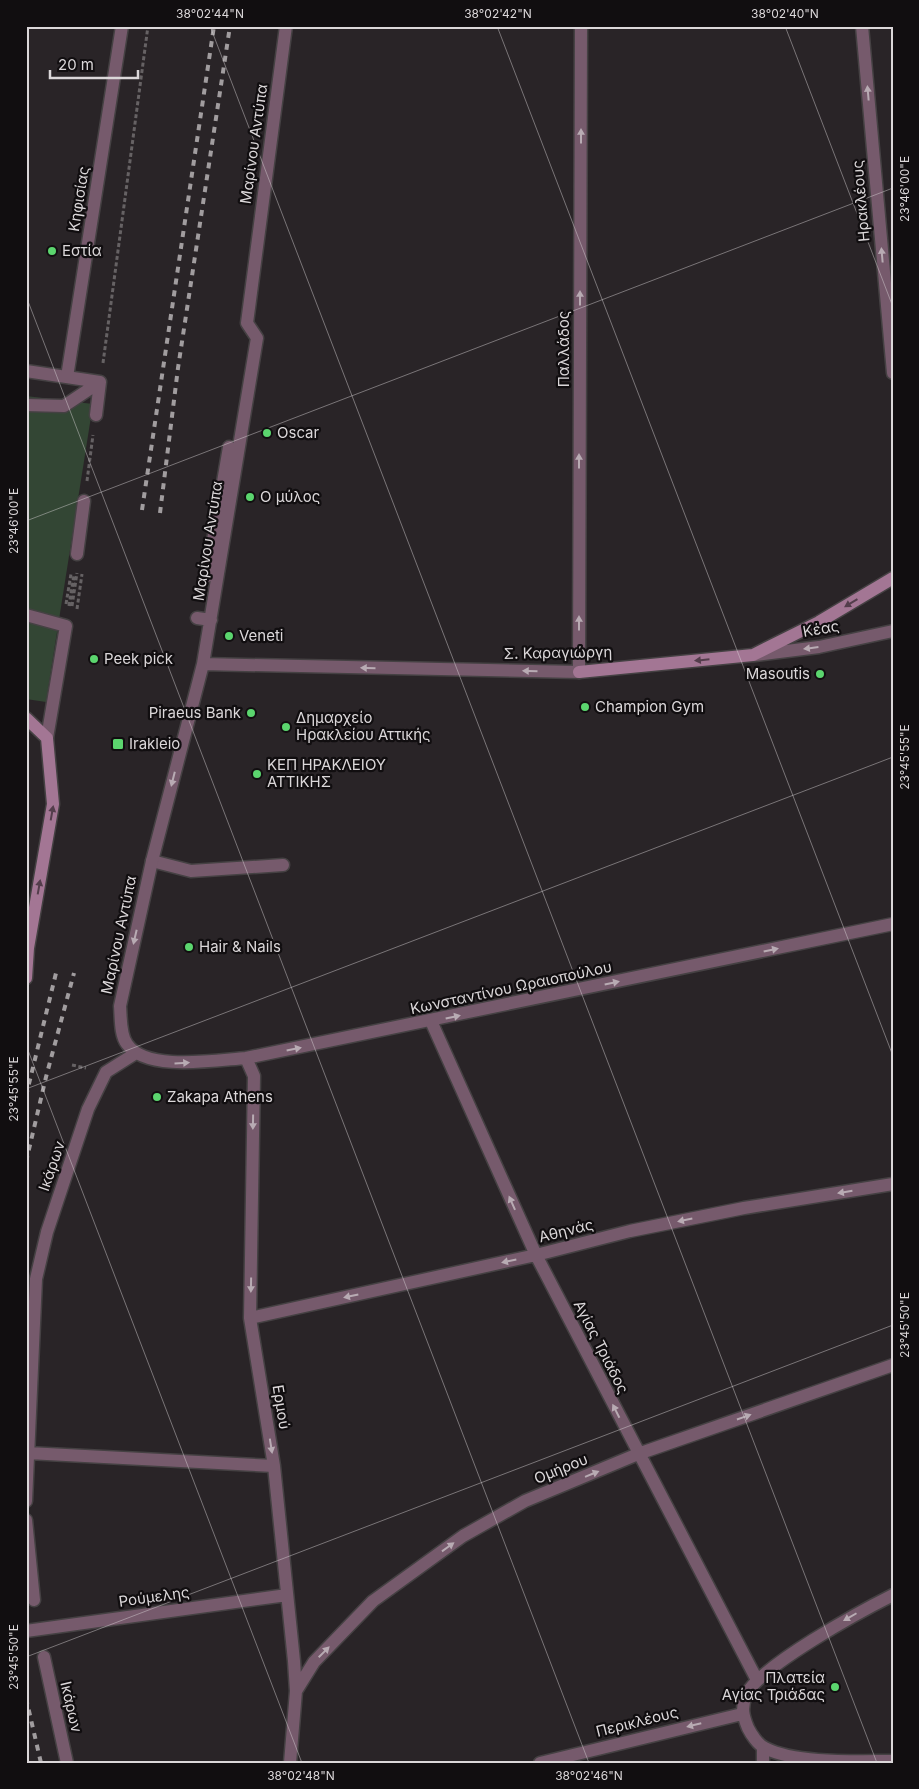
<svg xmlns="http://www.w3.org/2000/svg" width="919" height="1789" font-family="Inter,sans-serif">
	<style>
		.green { fill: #334634 }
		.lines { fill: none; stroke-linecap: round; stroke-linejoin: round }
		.lane-casing { stroke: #454143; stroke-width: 15 }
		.street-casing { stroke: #454143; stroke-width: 15 }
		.secondary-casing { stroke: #454143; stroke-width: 15 }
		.path { stroke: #666264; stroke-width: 3; stroke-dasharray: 4 2.5; stroke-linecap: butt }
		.lane { stroke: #765a6c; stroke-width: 12 }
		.street { stroke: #765a6c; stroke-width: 12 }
		.secondary { stroke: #a37694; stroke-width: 12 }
		.rail { stroke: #a19d9f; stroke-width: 4; stroke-dasharray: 6 6; stroke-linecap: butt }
		.oneway { fill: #b8abb3 }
		.oneway2 { fill: #533d4b }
		.ticks { fill: none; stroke: #dbd7d9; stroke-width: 1; stroke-opacity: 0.45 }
		.poi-dot { fill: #5bd56e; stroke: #110e10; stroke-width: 2 }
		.labels { text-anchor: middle; stroke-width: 4.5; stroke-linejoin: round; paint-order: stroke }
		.street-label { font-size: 15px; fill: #dbd7d9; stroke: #110e10 }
		.poi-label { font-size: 15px; fill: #dbd7d9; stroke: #110e10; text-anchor: start }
		.neatline { fill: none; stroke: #dbd7d9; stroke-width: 2 }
		.ticks-label { font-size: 12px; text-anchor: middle; fill: #dbd7d9 }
	</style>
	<rect width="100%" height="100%" fill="#292427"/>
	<!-- green -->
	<path class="green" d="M 26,396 L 93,404 L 46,702 L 26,699 Z"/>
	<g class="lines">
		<!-- lane casing -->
		<g class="lane-casing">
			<path id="lane" d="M 152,861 L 191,871 L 283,865
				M 44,1657 L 67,1763"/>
		</g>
		<!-- street casing -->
		<g class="street-casing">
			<path id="street" d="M 286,26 L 247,323 L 257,338 L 203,664 L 152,861 L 120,1006 C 121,1018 120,1035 127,1044 C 146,1072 216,1060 246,1058 L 893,924
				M 862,26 L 893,373
				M 26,371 L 100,382
				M 67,377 L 122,26
				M 26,405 L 64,406 L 100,382
				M 96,415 L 100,382
				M 77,554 L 84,501
				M 207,576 L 229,447
				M 26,615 L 66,626 L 47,738
				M 197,618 L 211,620
				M 755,655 L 819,647 L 893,631
				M 203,664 L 579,672 L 581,26
				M 431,1021 L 536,1255 L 757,1680
				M 246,1058 L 254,1076 L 250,1318 L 274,1466 L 294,1661 L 296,1691 L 290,1763
				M 250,1318 L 536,1255 L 630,1231 L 744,1208 L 893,1184
				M 28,1453 L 274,1466
				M 26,1501 L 36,1279 L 47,1232 L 88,1109 L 106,1072 L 136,1053
				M 26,1520 L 34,1600
				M 893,1595 C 861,1611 760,1666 746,1695 C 741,1708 743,1716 748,1728 C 751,1734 758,1745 765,1748 C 796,1764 857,1761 893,1761
				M 26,1631 L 287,1595
				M 296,1691 L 314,1662 L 373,1601 L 463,1536 L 525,1501 L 638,1454 L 893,1365
				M 540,1763 L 742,1714
				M 763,1763 L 763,1748"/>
		</g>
		<!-- secondary casing -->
		<g class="secondary-casing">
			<path id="secondary" d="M 579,672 L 753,655 L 819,622 L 893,578
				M 26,718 L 47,738 L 53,804 L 28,948 L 26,978"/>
		</g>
		<!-- path -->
		<path class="path" d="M 103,363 L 148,26
			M 87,481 L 93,435
			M 66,604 L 71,574
			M 69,606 L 74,575
			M 72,606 L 77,573
			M 77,609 L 82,574
			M 72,1065 L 86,1068"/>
		<!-- lane -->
		<use href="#lane" class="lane"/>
		<!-- street -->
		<use href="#street" class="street"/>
		<!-- secondary -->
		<use href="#secondary" class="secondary"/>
		<!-- rail -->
		<path class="rail" d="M 142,510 L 214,26
			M 160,513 L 178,368 L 230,26
			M 26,1096 L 57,969
			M 26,1162 L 46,1077 L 74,973
			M 26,1698 L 41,1763"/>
	</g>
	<!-- one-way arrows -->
	<defs><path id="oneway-solid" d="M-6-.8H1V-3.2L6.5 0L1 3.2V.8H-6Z" transform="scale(1.25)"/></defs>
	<g class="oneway">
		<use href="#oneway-solid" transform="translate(868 93) rotate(-95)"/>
		<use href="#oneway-solid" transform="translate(581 136) rotate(-90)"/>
		<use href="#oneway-solid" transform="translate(882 255) rotate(-95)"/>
		<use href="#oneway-solid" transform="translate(580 298) rotate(-90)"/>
		<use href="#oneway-solid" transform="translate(579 461) rotate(-90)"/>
		<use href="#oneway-solid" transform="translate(579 623) rotate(-90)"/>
		<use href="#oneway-solid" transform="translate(811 648) rotate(173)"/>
		<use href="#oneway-solid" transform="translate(368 668) rotate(-179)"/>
		<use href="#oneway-solid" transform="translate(530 671) rotate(-179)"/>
		<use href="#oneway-solid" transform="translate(173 779) rotate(104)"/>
		<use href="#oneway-solid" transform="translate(135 937) rotate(103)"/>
		<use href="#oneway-solid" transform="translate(771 950) rotate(-12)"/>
		<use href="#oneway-solid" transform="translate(612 983) rotate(-12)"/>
		<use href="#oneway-solid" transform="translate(453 1017) rotate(-12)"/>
		<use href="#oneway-solid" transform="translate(294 1049) rotate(-11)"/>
		<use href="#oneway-solid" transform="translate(182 1063) rotate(-4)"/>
		<use href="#oneway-solid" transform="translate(253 1122) rotate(91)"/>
		<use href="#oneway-solid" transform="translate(845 1192) rotate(171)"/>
		<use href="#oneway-solid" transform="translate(512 1203) rotate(-114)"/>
		<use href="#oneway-solid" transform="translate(685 1220) rotate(168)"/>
		<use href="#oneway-solid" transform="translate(509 1261) rotate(168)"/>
		<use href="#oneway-solid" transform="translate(251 1285) rotate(91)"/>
		<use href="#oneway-solid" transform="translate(351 1296) rotate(168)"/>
		<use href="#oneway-solid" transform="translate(616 1411) rotate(-117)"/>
		<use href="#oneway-solid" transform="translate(744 1417) rotate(-19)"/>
		<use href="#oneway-solid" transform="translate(271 1446) rotate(81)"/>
		<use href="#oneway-solid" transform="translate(592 1474) rotate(-22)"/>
		<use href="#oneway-solid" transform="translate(448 1547) rotate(-36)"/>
		<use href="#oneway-solid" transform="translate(850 1617) rotate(150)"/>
		<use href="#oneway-solid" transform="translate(324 1652) rotate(-45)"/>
		<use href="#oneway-solid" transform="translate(694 1725) rotate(166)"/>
	</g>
	<g class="oneway2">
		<use href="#oneway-solid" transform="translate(851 603) rotate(149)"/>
		<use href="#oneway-solid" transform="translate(702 660) rotate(174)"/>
		<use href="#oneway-solid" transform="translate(52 813) rotate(-80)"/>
		<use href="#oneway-solid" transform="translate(39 887) rotate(-80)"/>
	</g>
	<!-- ticks -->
	<path class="ticks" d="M 210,26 L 877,1763M 497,26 L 893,1056M 785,26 L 893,307M 26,296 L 589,1763M 26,521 L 893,188M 26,1045 L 302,1763M 26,1089 L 893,757M 26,1657 L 893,1325"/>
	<!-- markers -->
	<g class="poi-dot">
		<circle cx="52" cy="251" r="5"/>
		<circle cx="267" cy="433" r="5"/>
		<circle cx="250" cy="497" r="5"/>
		<circle cx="229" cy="636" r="5"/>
		<circle cx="94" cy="659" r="5"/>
		<circle cx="820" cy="674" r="5"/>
		<circle cx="585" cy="707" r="5"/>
		<circle cx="251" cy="713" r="5"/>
		<circle cx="286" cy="727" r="5"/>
		<rect x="112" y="738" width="12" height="12" rx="2.5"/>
		<circle cx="257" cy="774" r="5"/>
		<circle cx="189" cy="947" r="5"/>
		<circle cx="157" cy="1097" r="5"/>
		<circle cx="835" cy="1687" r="5"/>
	</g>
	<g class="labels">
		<!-- street labels -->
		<g class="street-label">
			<text transform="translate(254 144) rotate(-82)" y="5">Μαρίνου Αντύπα</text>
			<text transform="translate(79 199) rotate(-81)" y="5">Κηφισίας</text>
			<text transform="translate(861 201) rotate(-95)" y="5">Ηρακλέους</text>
			<text transform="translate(564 349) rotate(-90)" y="5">Παλλάδος</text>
			<text transform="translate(208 541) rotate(-81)" y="5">Μαρίνου Αντύπα</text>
			<text transform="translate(821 629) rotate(-10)" y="5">Κέας</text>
			<text transform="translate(558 653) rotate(-1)" y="5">Σ. Καραγιώργη</text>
			<text transform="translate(119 935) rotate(-78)" y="5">Μαρίνου Αντύπα</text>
			<text transform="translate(511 988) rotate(-12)" y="5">Κωνσταντίνου Ωραιοπούλου</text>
			<text transform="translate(52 1166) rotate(-71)" y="5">Ικάρων</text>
			<text transform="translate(566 1231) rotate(-14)" y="5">Αθηνάς</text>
			<text transform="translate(601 1347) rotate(63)" y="5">Αγίας Τριάδος</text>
			<text transform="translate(281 1407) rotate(81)" y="5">Ερμού</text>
			<text transform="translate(561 1469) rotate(-22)" y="5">Ομήρου</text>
			<text transform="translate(154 1597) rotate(-8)" y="5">Ρούμελης</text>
			<text transform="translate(71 1707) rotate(77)" y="5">Ικάρων</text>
			<text transform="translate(637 1722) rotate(-14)" y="5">Περικλέους</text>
		</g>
		<!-- poi labels -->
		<g class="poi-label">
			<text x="62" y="256">Εστία</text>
			<text x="277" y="438">Oscar</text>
			<text x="260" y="502">Ο μύλος</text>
			<text x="239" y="641">Veneti</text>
			<text x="104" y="664">Peek pick</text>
			<text x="810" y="679" text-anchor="end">Masoutis</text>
			<text x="595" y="712">Champion Gym</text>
			<text x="241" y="718" text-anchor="end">Piraeus Bank</text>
			<text x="296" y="723">Δημαρχείο<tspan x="296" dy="17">Ηρακλείου Αττικής</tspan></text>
			<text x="129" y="749">Irakleio</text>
			<text x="267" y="770">ΚΕΠ ΗΡΑΚΛΕΙΟΥ<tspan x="267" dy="17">ΑΤΤΙΚΗΣ</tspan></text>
			<text x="199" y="952">Hair &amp; Nails</text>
			<text x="167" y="1102">Zakapa Athens</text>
			<text x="825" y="1683" text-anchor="end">Πλατεία<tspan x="825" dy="17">Αγίας Τριάδας</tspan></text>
		</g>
	</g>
	<!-- border -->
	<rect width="919" height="1789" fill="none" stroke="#110e10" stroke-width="55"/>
	<!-- scale -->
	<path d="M50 70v8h88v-8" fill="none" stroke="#dbd7d9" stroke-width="2.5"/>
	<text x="58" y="70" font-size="15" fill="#dbd7d9" stroke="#110e10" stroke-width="4" paint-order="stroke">20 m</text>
	<rect x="28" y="28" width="864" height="1734" class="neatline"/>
	<g class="ticks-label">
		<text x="210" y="18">38°02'44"N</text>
		<text x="498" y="18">38°02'42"N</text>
		<text x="785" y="18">38°02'40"N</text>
		<text transform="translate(905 189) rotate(-90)" y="4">23°46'00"E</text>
		<text transform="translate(14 521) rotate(-90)" y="4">23°46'00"E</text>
		<text transform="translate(905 757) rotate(-90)" y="4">23°45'55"E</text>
		<text transform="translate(14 1089) rotate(-90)" y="4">23°45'55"E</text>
		<text transform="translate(905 1325) rotate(-90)" y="4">23°45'50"E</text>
		<text transform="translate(14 1657) rotate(-90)" y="4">23°45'50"E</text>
		<text x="301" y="1780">38°02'48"N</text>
		<text x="589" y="1780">38°02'46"N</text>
	</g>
</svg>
